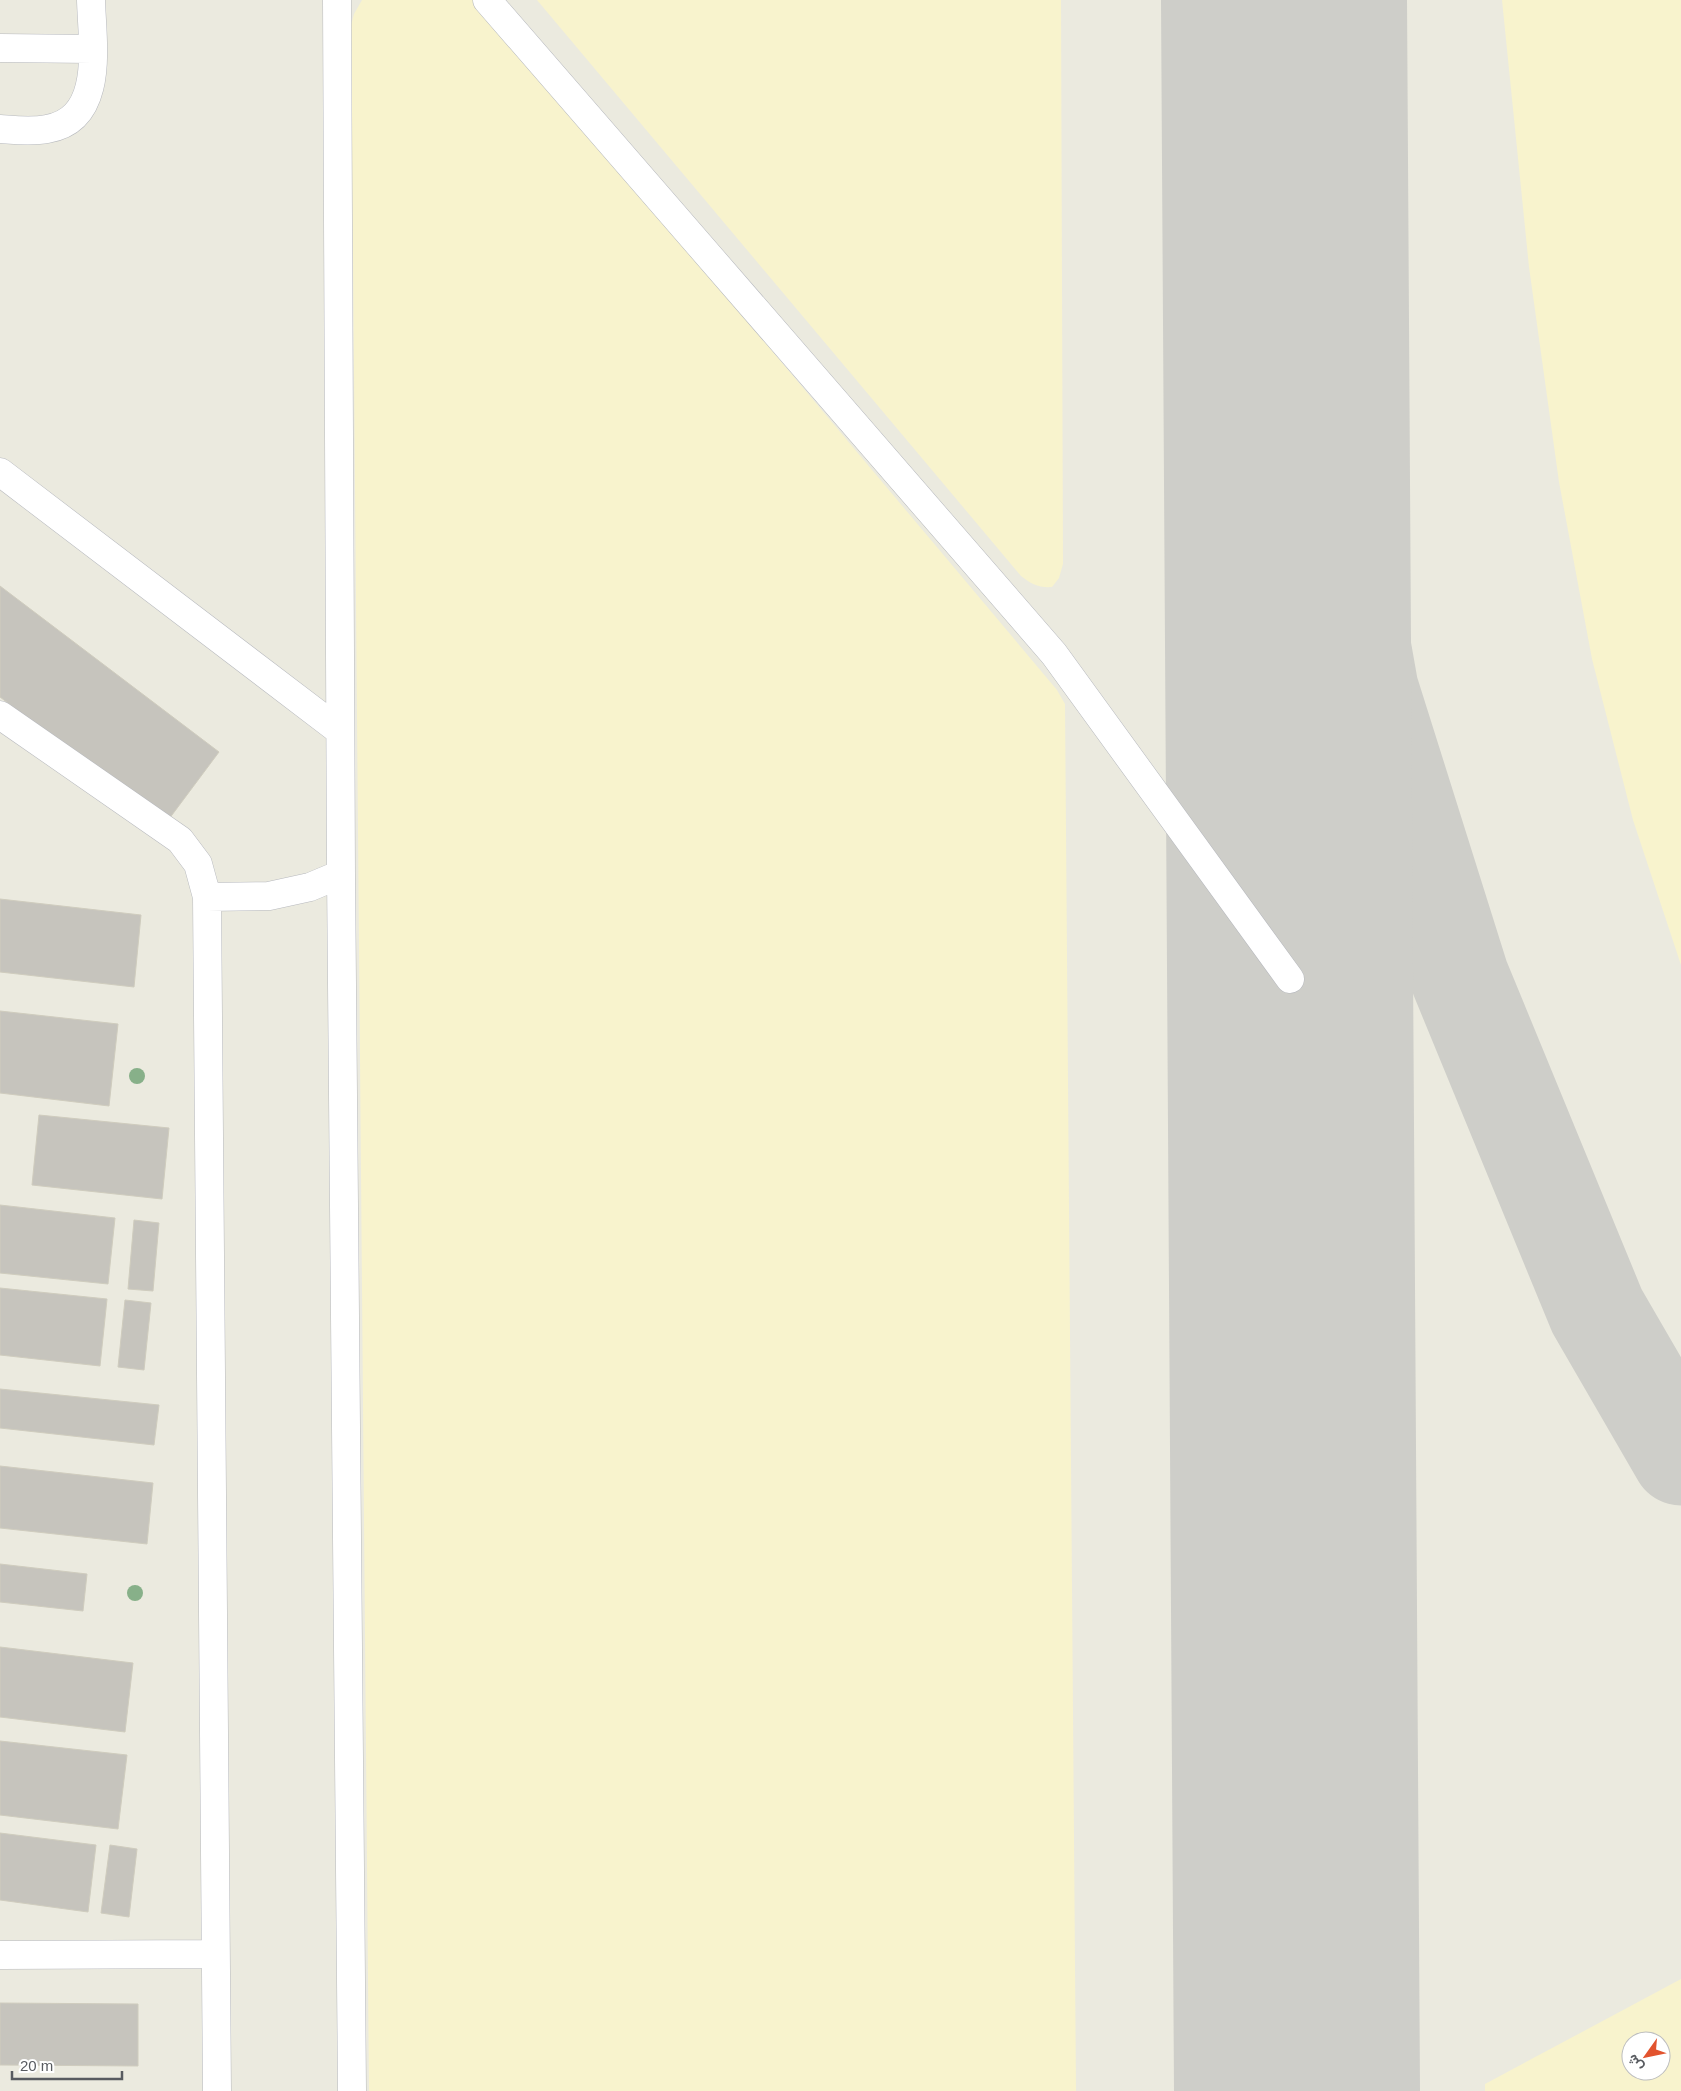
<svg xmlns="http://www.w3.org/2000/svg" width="1681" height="2091" font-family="Arial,Vazirmatn,sans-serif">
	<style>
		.sand { fill: #f8f3cd; fill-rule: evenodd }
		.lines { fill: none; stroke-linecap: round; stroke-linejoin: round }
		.taxiway { stroke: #cecec9; stroke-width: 99 }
		.runway { stroke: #cecec9; stroke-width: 246 }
		.building { fill: #c6c4bd; stroke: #cfccbe }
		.minor-casing { stroke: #b7b9be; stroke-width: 29 }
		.minor { stroke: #fff; stroke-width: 28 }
		.tree { fill: #87b089 }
	</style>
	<rect width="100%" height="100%" fill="#ebeadf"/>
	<!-- sand -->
	<path class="sand" d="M 362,0 L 477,0 L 1057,690 L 1065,704 L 1076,2091 L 369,2091 L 351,25 L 354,14 Z
		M 537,0 L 1061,0 L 1063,564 L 1059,578 L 1052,587 C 1039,588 1031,584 1021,576 Z
		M 1502,0 L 1681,0 L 1681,965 L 1633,820 L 1592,659 L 1559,482 L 1529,267 Z
		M 1681,1979 L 1681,2091 L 1485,2091 L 1485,2084 ZM 1631,2041 L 1661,2041 L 1661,2071 L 1631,2071 Z"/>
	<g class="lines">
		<!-- taxiway -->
		<path class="taxiway" d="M 1285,137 L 1323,429 L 1369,689 L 1460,978 L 1597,1311 L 1681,1456"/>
		<!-- runway -->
		<path class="runway" d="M 1284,0 L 1297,2091"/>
	</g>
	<!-- building -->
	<path class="building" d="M 0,586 L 219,752 L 166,823 L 0,697 Z
		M 0,899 L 141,915 L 134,987 L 0,972 Z
		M 0,1011 L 118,1024 L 109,1106 L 0,1093 Z
		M 39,1115 L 169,1128 L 162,1199 L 32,1185 Z
		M 0,1205 L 115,1218 L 108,1284 L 0,1273 Z
		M 134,1220 L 159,1223 L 153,1291 L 128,1289 Z
		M 0,1288 L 107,1299 L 100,1366 L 0,1355 Z
		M 125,1300 L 151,1303 L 144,1370 L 118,1367 Z
		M 0,1389 L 159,1405 L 154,1445 L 0,1428 Z
		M 0,1466 L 153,1483 L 147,1544 L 0,1528 Z
		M 0,1564 L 87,1574 L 83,1611 L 0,1602 Z
		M 0,1647 L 133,1663 L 125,1732 L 0,1717 Z
		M 0,1741 L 127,1755 L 118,1829 L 0,1815 Z
		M 0,1833 L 96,1845 L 88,1912 L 0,1900 Z
		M 110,1845 L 137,1849 L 129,1917 L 101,1913 Z
		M 0,2003 L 138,2004 L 138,2066 L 0,2065 Z"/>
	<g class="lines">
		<!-- minor casing -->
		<g class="minor-casing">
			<path id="minor" d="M 337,0 L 341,874 L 352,2091
				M 487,0 L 1054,654 L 1290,979
				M 0,48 L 92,49
				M 0,129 C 15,130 31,132 47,129 C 106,119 92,43 91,0
				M 0,472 L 340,731
				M 0,715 L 180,840 L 198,864 L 207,897 L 217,2091
				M 207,897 L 269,896 L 310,887 L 341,874
				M 0,1955 L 215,1954"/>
		</g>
		<!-- minor -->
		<use href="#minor" class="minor"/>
	</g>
	<!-- trees -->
	<g class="tree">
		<circle cx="137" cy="1076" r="8"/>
		<circle cx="135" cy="1593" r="8"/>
	</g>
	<!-- north arrow -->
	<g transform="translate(1646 2056) rotate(237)"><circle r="24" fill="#ffffff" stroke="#bcbdbf"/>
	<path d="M0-4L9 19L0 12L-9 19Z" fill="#e2532e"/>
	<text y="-8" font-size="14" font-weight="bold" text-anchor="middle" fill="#585b60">ش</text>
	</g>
	<!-- scale -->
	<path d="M12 2071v8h110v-8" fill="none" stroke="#585b60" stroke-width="2.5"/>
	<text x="20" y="2071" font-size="15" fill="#585b60" stroke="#ffffff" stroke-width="4" paint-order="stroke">20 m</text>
</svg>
